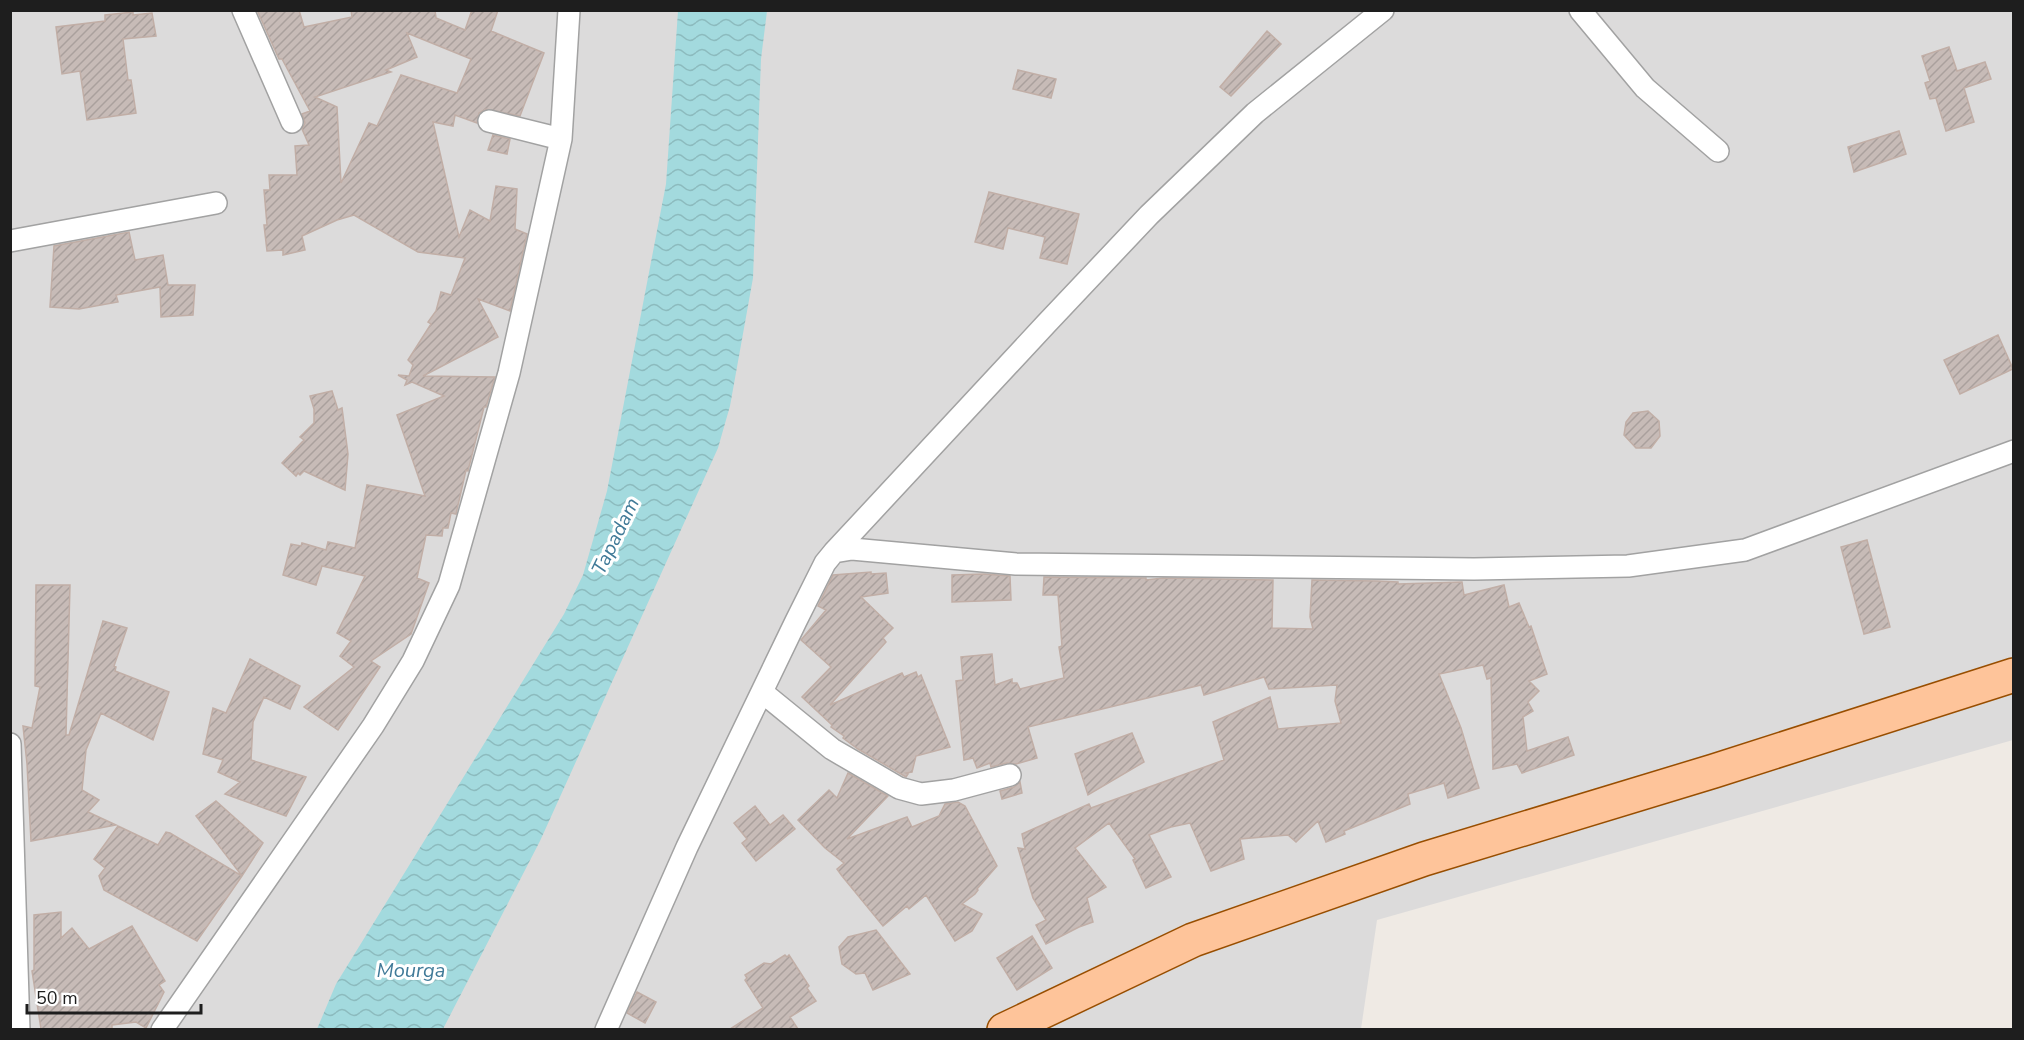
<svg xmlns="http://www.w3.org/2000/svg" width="2024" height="1040" font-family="'Nunito Sans',sans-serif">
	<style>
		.residential { fill: #dcdbdb }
		.water { fill: url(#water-waves) }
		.building { fill: url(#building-hatch); stroke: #c1aea6; stroke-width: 1.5; fill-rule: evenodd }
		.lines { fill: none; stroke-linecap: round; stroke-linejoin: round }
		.street-casing { stroke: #a2a2a2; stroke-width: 24 }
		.primary-casing { stroke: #984e00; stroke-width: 36 }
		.street { stroke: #fff; stroke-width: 21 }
		.primary { stroke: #fec49a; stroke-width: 33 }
		.labels { text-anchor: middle; stroke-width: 6; stroke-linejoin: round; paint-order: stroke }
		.water-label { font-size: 20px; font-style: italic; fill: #407a98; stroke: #fff }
	</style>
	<defs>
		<pattern id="water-waves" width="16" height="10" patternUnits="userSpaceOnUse" patternTransform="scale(1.5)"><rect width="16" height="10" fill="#a3dade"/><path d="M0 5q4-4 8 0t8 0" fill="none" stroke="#8cbbbe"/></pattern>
		<pattern id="building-hatch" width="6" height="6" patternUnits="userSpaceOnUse" patternTransform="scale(1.5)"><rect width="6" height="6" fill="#c7bbb7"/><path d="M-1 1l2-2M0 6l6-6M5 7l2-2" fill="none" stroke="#aaa09d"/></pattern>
	</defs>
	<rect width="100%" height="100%" fill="#efeae4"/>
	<!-- residential -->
	<path class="residential" d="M 10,11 L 2013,11 L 2013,740 L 1377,920 L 1361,1029 L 11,1029 Z"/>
	<!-- water -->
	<path class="water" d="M 678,11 L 767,11 L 761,59 L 753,278 L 730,406 L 718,448 L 540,841 L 443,1029 L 317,1029 L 336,984 L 564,614 L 583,575 L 607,491 L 666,184 Z"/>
	<!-- building -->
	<path class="building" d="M 257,10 L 299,10 L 304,27 L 352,17 L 351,10 L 435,10 L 436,18 L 465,30 L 472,10 L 498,10 L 491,31 L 544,53 L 520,116 L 486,109 L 479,113 L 477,123 L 455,115 L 453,126 L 433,122 L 459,237 L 470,210 L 490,221 L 496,186 L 517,189 L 515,229 L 527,234 L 510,311 L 478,299 L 498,337 L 423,376 L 495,377 L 486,407 L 484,407 L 468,471 L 466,470 L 456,514 L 451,513 L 448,528 L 443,528 L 442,536 L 426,535 L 417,578 L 429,583 L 411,634 L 371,661 L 380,667 L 338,730 L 304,707 L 354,667 L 340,656 L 351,641 L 337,633 L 365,576 L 322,566 L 316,585 L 283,575 L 291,544 L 301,546 L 302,543 L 326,550 L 328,542 L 355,548 L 367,485 L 425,496 L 397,415 L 444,396 L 412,382 L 405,385 L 407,380 L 398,375 L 409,376 L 413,365 L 408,360 L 431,324 L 428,322 L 436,311 L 441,292 L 451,295 L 465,258 L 418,252 L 354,215 L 337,220 L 302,236 L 305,250 L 283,255 L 283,250 L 267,251 L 264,225 L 267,225 L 264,190 L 270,190 L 269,175 L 297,175 L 295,146 L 309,145 L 302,129 L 305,123 L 302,114 L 310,111 L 282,59 L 279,59 ZM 407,33 L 471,59 L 457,93 L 401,75 L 377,126 L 369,123 L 341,183 L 337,107 L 315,97 L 391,72 L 386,70 L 417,57 Z
		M 133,12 L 133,15 L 152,13 L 156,36 L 123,39 L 128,80 L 131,80 L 136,113 L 87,120 L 80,71 L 62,74 L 56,27 L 105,21 L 105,15 Z
		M 1267,31 L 1281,44 L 1231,96 L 1220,87 Z
		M 1949,47 L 1957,71 L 1985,62 L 1991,79 L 1964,88 L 1974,122 L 1946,131 L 1936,98 L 1930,99 L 1925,83 L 1930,81 L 1922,56 Z
		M 1018,70 L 1056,79 L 1051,98 L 1013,89 Z
		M 1899,131 L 1906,154 L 1854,172 L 1848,147 Z
		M 493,135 L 510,139 L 507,154 L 488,150 Z
		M 989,192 L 1079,214 L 1067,264 L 1040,258 L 1045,237 L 1008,228 L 1003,249 L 975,242 Z
		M 129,232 L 135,260 L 163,255 L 168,285 L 195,285 L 193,315 L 161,317 L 160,287 L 116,295 L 118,302 L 79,309 L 50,307 L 54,246 Z
		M 1998,335 L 2013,369 L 1960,394 L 1944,360 Z
		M 332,391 L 338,410 L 342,408 L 348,454 L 345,490 L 304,471 L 300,475 L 298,473 L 296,476 L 282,463 L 304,440 L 300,437 L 314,423 L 314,409 L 310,396 Z
		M 1648,411 L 1659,421 L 1660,436 L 1651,448 L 1636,448 L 1624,435 L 1626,422 L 1633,413 Z
		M 1867,540 L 1890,627 L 1864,634 L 1841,547 Z
		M 871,572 L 871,574 L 886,573 L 888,593 L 861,597 L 893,628 L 883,638 L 886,642 L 830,705 L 902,673 L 904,677 L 916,672 L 918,677 L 921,675 L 950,747 L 916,756 L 912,772 L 906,773 L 908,774 L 906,777 L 858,749 L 843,738 L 844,736 L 831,727 L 832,725 L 802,697 L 831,667 L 801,640 L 826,610 L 818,606 L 833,575 Z
		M 984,574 L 1010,576 L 1011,600 L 952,602 L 952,575 Z
		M 1044,577 L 1146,578 L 1146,580 L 1163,578 L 1273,580 L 1272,628 L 1313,629 L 1310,617 L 1312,580 L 1377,581 L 1398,582 L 1398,584 L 1462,582 L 1464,595 L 1504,585 L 1509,607 L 1519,603 L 1529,627 L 1531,626 L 1547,674 L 1529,681 L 1539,691 L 1528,702 L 1533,711 L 1523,717 L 1527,751 L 1568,737 L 1574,755 L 1522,773 L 1517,764 L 1493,769 L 1491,678 L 1487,679 L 1483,665 L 1439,674 L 1461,728 L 1479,788 L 1448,798 L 1444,783 L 1408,794 L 1410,804 L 1344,831 L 1345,834 L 1326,842 L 1318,821 L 1296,842 L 1288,835 L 1240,839 L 1244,859 L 1211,871 L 1190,823 L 1171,827 L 1149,835 L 1171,877 L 1146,888 L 1133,860 L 1135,859 L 1109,823 L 1075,848 L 1106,887 L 1087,898 L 1093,922 L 1079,927 L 1046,944 L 1036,925 L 1046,920 L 1033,898 L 1018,848 L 1025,849 L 1022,834 L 1089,804 L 1091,808 L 1224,760 L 1213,722 L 1270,697 L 1278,729 L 1341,723 L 1335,701 L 1337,685 L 1269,689 L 1264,677 L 1204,695 L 1201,685 L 1028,727 L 1037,758 L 1016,764 L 1007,763 L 991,767 L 990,763 L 977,768 L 973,758 L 964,760 L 956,681 L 963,680 L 961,657 L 992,654 L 995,685 L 1012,679 L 1012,683 L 1017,683 L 1020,689 L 1064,678 L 1059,647 L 1062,646 L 1058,595 L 1043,595 Z
		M 36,585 L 70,585 L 66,735 L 69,735 L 103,621 L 127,628 L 114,666 L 116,667 L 115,671 L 169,692 L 153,740 L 101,713 L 86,750 L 82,790 L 99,800 L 88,812 L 116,825 L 31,841 L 27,764 L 23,726 L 32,728 L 40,687 L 35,686 Z
		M 250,659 L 300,686 L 290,709 L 264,697 L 253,722 L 251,760 L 306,777 L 286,816 L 225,794 L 240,782 L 218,772 L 223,760 L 203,754 L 213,708 L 226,713 Z
		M 1132,733 L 1144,762 L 1088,795 L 1075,754 Z
		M 848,773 L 888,796 L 847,839 L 907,817 L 912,827 L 939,816 L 945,804 L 958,802 L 965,806 L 997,866 L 977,889 L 978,890 L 975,894 L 962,904 L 982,914 L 972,931 L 955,941 L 926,895 L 909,909 L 907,906 L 883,926 L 842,876 L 837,869 L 844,863 L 825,848 L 798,820 L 829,790 L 837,798 Z
		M 1020,782 L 1022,793 L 1002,799 L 1000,791 L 1014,787 Z
		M 216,801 L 263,843 L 242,876 L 196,816 Z
		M 755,806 L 770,825 L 783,815 L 795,829 L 756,861 L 742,843 L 747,839 L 734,823 Z
		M 118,826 L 158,845 L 166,832 L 170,833 L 242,876 L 197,941 L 104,890 L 99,876 L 105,868 L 94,859 Z
		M 61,912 L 61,938 L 72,928 L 89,949 L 132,926 L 165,981 L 159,985 L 164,992 L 146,1028 L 136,1022 L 112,1025 L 112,1029 L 41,1029 L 32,971 L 34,970 L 34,915 Z
		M 876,930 L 910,974 L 873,990 L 865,973 L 856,974 L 842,964 L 839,947 L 848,937 Z
		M 1032,936 L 1052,968 L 1017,990 L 997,958 Z
		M 785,955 L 787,957 L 789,955 L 809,986 L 807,988 L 816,1001 L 790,1017 L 798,1029 L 730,1029 L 763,1008 L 745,980 L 747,978 L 745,975 L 764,963 L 771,964 Z
		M 637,992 L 656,1002 L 645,1023 L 627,1013 Z"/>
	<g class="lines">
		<!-- street casing -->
		<g class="street-casing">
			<path id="street" d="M 243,10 L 292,122
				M 1580,10 L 1645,88 L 1718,151
				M 489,121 L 561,139
				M 10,241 L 216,203
				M 834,552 L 852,549 L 1016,564 L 1474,569 L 1628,566 L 1745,550 L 2014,451
				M 762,692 L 832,749 L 899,788 L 921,794 L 954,790 L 1010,775
				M 10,744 L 19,1030
				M 162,1030 L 373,726 L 413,661 L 449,585 L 509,373 L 561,139 L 569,10
				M 606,1030 L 687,847 L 796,621 L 825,563 L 834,552 L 1046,324 L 1149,215 L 1255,113 L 1383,10"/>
		</g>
		<!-- primary casing -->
		<g class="primary-casing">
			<path id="primary" d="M 1004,1030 L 1193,940 L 1424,859 L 1714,771 L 2014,675"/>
		</g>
		<!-- street -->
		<use href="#street" class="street"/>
		<!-- primary -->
		<use href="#primary" class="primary"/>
	</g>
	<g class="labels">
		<!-- water labels -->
		<g class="water-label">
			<text transform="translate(615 536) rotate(-64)" y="7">Tapadam</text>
			<text x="411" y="977">Mourga</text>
		</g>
	</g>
	<!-- border -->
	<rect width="2024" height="1040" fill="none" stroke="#1e1e1e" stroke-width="24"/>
	<!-- scale -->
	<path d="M27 1004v9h174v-9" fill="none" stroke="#1e1e1e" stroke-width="3"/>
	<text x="36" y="1004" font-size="18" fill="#1e1e1e" stroke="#ffffff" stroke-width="4.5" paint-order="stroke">50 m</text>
</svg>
